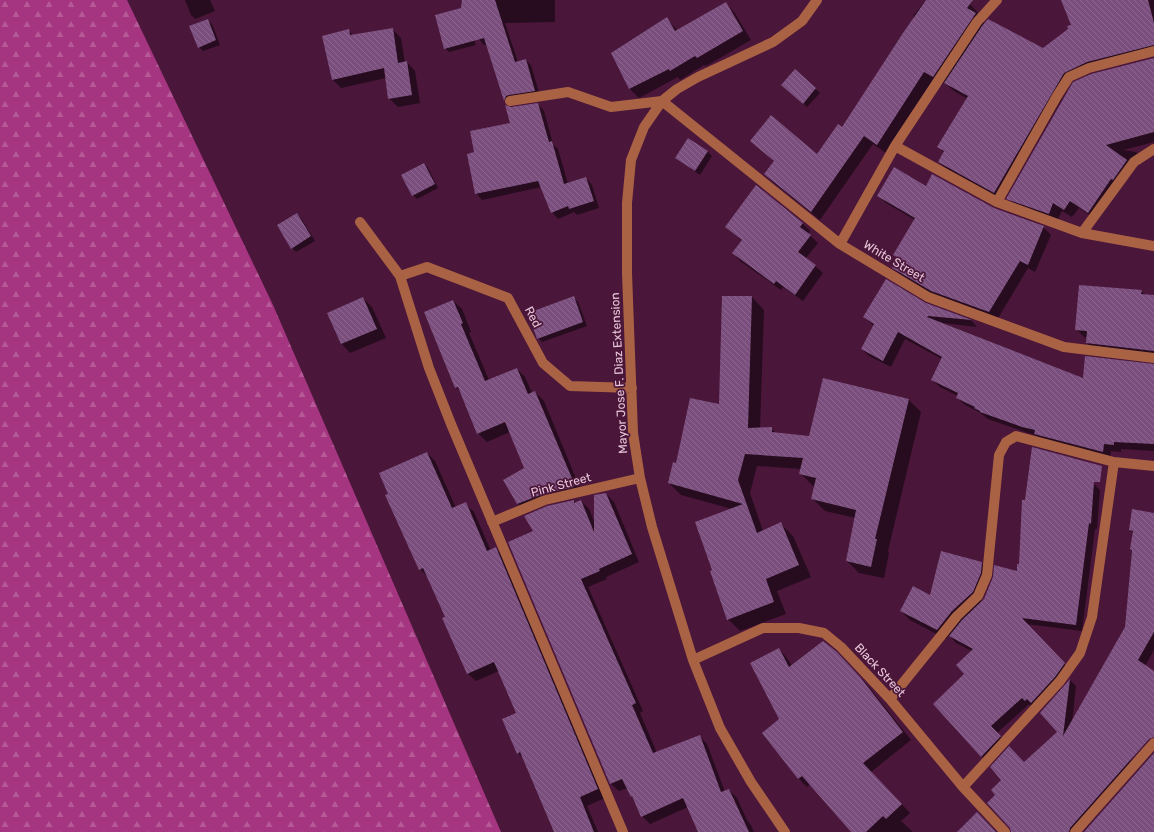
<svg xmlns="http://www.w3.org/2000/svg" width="1154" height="832" font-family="Rubik,sans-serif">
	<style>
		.forest { fill: url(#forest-firs) }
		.shadow { fill: #0007 }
		.building { fill: url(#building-back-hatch) }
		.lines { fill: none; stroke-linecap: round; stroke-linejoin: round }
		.minor { stroke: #aa6244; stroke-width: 10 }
		.labels { text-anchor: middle; stroke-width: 3.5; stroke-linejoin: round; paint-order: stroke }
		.street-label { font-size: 12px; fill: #e8c6d9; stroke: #4a1639 }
	</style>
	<defs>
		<pattern id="forest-firs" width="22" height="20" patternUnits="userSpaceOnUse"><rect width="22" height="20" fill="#a53580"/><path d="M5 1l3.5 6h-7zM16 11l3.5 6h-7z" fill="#b65a97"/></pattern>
		<pattern id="building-back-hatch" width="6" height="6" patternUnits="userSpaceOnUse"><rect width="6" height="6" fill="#7a4f7e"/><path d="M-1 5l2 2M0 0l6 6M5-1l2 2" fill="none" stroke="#8d6790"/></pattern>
	</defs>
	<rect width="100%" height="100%" fill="#4a1639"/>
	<!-- forest -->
	<path class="forest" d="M 0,0 L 127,0 L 273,305 L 501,832 L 0,832 Z"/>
	<!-- shadow -->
	<path class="shadow" d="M 185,0 L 210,0 L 215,11 L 195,19 L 191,15 Z
		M 478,0 L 555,0 L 555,22 L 505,23 L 518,62 L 526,60 L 531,65 L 540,96 L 509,105 L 505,100 L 487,44 L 484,45 L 479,39 Z
		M 926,0 L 968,0 L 970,4 L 978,13 L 977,15 L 985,24 L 1044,58 L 1072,25 L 1062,0 L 1154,0 L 1154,54 L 1096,69 L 1072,81 L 1003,201 L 947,170 L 939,162 L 944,153 L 939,147 L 968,99 L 954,91 L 944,82 L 942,85 L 934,80 L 886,153 L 873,144 L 820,220 L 774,183 L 765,174 L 775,162 L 752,141 L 818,155 L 842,128 L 915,18 L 913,16 Z
		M 725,3 L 734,12 L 751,40 L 706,66 L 704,65 L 680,80 L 678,77 L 639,98 L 630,89 L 612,54 L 667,19 L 678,31 Z
		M 462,14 L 476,45 L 449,52 L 445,48 Z
		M 208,20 L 212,24 L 220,45 L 203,51 L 199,47 Z
		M 393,30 L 401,38 L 405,63 L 407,62 L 415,71 L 420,103 L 398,107 L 389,98 L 386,78 L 341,88 L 333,80 L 323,37 L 349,31 L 353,35 Z
		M 1154,59 L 1154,142 L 1123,150 L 1136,152 L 1144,160 L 1137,166 L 1097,220 L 1079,208 L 1072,217 L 1062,211 L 1057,221 L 1016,206 L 1008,198 Z
		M 795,71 L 820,93 L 807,107 L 787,89 Z
		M 538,104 L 544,111 L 553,144 L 558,149 L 568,184 L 586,178 L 592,185 L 599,208 L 577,215 L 574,212 L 558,219 L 552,212 L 542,187 L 482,200 L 476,193 L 475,153 L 512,123 L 514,110 Z
		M 688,139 L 708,152 L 712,156 L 700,175 L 676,158 Z
		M 424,164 L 428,168 L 438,188 L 417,199 L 413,195 Z
		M 926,188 L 994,209 L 1043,227 L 1051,235 L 1035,272 L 1028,268 L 997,320 L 940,299 L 901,275 L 893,268 L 898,259 L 894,255 L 915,220 L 886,203 L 879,196 Z
		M 297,214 L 301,218 L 315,241 L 296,252 L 292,248 Z
		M 802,223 L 810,231 L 808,234 L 818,243 L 806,258 L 823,273 L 803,301 L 783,287 L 781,290 L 740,261 L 733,253 L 742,241 L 726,227 Z
		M 1141,291 L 1145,295 L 1154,296 L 1154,358 L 1095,351 L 1087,343 L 1088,338 L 1084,337 L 1076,329 Z
		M 752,297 L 764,310 L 760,428 L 771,428 L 777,434 L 809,437 L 824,379 L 909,400 L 921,412 L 888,551 L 889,553 L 884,578 L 859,573 L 847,561 L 856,518 L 825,511 L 812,498 L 815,486 L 813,486 L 800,473 L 802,469 L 757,466 L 750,493 L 763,531 L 781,524 L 793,536 L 811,577 L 777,591 L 786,614 L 740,631 L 728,619 L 713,571 L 732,509 L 681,495 L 669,483 L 677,465 L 720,406 Z
		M 363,298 L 372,307 L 386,338 L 350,353 L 342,344 L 329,313 Z
		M 574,298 L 578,302 L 587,326 L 542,342 L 538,338 Z
		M 453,301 L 462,309 L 471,332 L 469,333 L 489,380 L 517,369 L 525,377 L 532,393 L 535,392 L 544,401 L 582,493 L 552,502 L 527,512 L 518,504 L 505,480 L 525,468 L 510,432 L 487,442 L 478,433 L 461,393 L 456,387 Z
		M 925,304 L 972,321 L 977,327 L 943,323 L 1084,379 L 1154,365 L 1154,451 L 1121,449 L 1121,452 L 1111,451 L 1110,459 L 1042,441 L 1037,436 L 988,419 L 979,412 L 965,405 L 957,398 L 958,396 L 940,387 L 932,380 L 942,359 L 905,339 L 891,367 L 869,356 L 862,349 L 874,326 L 864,317 Z
		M 427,453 L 435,461 L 456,508 L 465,504 L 474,512 L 491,551 L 496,548 L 504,557 L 605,798 L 587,806 L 598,832 L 562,832 L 525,760 L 518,753 L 518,713 L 499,671 L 476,681 L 467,673 L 446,617 L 428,577 L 420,569 L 390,494 Z
		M 1062,479 L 1094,484 L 1100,490 L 1097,529 L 1095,529 L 1082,631 L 1026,624 L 1070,670 L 1032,707 L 1029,704 L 997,733 L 1006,743 L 988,763 L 935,704 L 965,674 L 972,651 L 956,643 L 949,635 L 946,639 L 910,620 L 901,611 L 931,596 L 981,563 L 990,572 L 989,583 L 980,604 L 1018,572 L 1020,565 L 1026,501 Z
		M 606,494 L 614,502 L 639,562 L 606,577 L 607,579 L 588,587 L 643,711 L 640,713 L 657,753 L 699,736 L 707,744 L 725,792 L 729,790 L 737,798 L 747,820 L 751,825 L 754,832 L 699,832 L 688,807 L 650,824 L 642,816 L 635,800 L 631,796 L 628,788 L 619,791 L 611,784 L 534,531 L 574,501 L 576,503 L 581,501 L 589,509 L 595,524 Z
		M 1154,514 L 1154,650 L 1145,666 L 1154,673 L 1154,723 L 1106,802 L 1079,832 L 1012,832 L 1025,764 L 1059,732 L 1070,680 L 1076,686 L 1072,723 L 1126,627 L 1133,533 L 1130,530 Z
		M 779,649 L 787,658 L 792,666 L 845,662 L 868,686 L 911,740 L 871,772 L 910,813 L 901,821 L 913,832 L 853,832 L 810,784 L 807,787 L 799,779 L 763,733 L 780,719 Z"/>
	<!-- building -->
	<path class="building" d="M 462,0 L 495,0 L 515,62 L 526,59 L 535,91 L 509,95 L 506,96 L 504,101 L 484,38 L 444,49 L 435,15 L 461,8 Z
		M 926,0 L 973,0 L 967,8 L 976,13 L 933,77 L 924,72 L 877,145 L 864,136 L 811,212 L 764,174 L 774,161 L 750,141 L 771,115 L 817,154 L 838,124 L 842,127 L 903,33 Z
		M 1061,0 L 1148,0 L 1154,23 L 1154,45 L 1087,62 L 1064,73 L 994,193 L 938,162 L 944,151 L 937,147 L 968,96 L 944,83 L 982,26 L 988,19 L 1043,48 L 1068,29 L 1067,26 L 1071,25 Z
		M 726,2 L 743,31 L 697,58 L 695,56 L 670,71 L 669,69 L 629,89 L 611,53 L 667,17 L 675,31 Z
		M 208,19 L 216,40 L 198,48 L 189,26 Z
		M 393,28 L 398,63 L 407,61 L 412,95 L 388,99 L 384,68 L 332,80 L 322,36 L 349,29 L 350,35 Z
		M 1154,58 L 1154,132 L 1106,145 L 1127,160 L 1113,180 L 1111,179 L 1088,213 L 1070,201 L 1064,210 L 1053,203 L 1049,214 L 1006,199 L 1073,82 L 1091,74 Z
		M 795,69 L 816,88 L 803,104 L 781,85 Z
		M 538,103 L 549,142 L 552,141 L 564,184 L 586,177 L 594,201 L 569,209 L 568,206 L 551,213 L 538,181 L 475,194 L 467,154 L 474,152 L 470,131 L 510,123 L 505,105 L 511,107 Z
		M 688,138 L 708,151 L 695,171 L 675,158 Z
		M 424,163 L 435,184 L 412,196 L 401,175 Z
		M 894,167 L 926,186 L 932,174 L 994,208 L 1044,226 L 1028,265 L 1020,261 L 989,312 L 931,291 L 892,268 L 898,258 L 893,255 L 915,218 L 877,196 Z
		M 756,185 L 803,223 L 800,227 L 811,235 L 798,252 L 816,265 L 795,295 L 776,281 L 774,284 L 732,253 L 742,240 L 725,227 Z
		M 297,213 L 311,236 L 291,249 L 277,225 Z
		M 886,279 L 926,303 L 972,320 L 928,316 L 927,317 L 1083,378 L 1085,356 L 1154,364 L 1154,444 L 1114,442 L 1114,445 L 1104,444 L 1103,452 L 1034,434 L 1035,430 L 1022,427 L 980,412 L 980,411 L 974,408 L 975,407 L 956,398 L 958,393 L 931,380 L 942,357 L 898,332 L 883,361 L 861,349 L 874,324 L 863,317 Z
		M 1079,285 L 1142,290 L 1141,294 L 1154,295 L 1154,351 L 1086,343 L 1087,331 L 1075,330 Z
		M 574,296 L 583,322 L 537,339 L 528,313 Z
		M 722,296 L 752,296 L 748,428 L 772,427 L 772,432 L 809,436 L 823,378 L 909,399 L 875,539 L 877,539 L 871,567 L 846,561 L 856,510 L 811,499 L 816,478 L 799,474 L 803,458 L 745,454 L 738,480 L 757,533 L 781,522 L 799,565 L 766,579 L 774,602 L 727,620 L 710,571 L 712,570 L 695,522 L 743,504 L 668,483 L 673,462 L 676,463 L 690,398 L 719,404 Z
		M 363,297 L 377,329 L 341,344 L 327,313 Z
		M 453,300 L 463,323 L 461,324 L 485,381 L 517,368 L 528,394 L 535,391 L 574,483 L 574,487 L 543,494 L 517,504 L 503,480 L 524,468 L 505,422 L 477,434 L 458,387 L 455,388 L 424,312 Z
		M 1032,447 L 1102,466 L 1100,482 L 1094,482 L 1091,524 L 1089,523 L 1076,625 L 1022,618 L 1065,663 L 1055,677 L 1031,703 L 1027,699 L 1025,701 L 1022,698 L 991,726 L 1001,736 L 981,757 L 933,704 L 964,674 L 956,665 L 973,649 L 949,636 L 962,620 L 984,599 L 993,577 L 994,565 L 1017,571 L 1017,564 L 1019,564 L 1022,500 L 1025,500 Z
		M 427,452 L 452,508 L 466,502 L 487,551 L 496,547 L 598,789 L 580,797 L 594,832 L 554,832 L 520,752 L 517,754 L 502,719 L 516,713 L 494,662 L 467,674 L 442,618 L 445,617 L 423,568 L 419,570 L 385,495 L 388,494 L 379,473 Z
		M 606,493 L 632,554 L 599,569 L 600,571 L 581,579 L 636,703 L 632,705 L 653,753 L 700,735 L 721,792 L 729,789 L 749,832 L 698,832 L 683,798 L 641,817 L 632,796 L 631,797 L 622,779 L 610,784 L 508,542 L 533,531 L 524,516 L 547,506 L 574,500 L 574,503 L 581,500 L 594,532 L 594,495 Z
		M 1132,509 L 1154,513 L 1154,632 L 1138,660 L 1154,671 L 1154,737 L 1149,739 L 1070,828 L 1069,832 L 1011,832 L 1010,828 L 987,803 L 995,795 L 991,790 L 1001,780 L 990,767 L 1009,746 L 1024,762 L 1057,732 L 1040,713 L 1070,679 L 1063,736 L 1125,627 L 1132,550 L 1130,549 L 1133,531 L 1129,530 Z
		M 941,551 L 982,562 L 981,573 L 973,592 L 952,611 L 937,630 L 900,611 L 913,586 L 930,595 Z
		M 823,641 L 837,652 L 860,677 L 903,732 L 863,763 L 902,804 L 886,819 L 883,816 L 866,832 L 851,832 L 802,776 L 798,779 L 762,733 L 779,719 L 750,663 L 779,648 L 789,667 Z
		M 1154,753 L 1154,832 L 1084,832 Z
		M 977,812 L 996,832 L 957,832 Z"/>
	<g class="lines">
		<!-- minor -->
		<path class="minor" d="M 510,101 L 568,92 L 611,107 L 662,101 L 840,244 L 928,297 L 1064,347 L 1154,358
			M 895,146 L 997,202 L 1082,233 L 1154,246
			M 997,202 L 1057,96 L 1069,77 L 1089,68 L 1154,51
			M 360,222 L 400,276 L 429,368 L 451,424 L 623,832
			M 1082,233 L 1134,162 L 1154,149
			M 840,244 L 895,146 L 977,22 L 997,0
			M 400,276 L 427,267 L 508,298 L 543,363 L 570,386 L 632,388
			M 492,522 L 545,500 L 640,478
			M 693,660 L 763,628 L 799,628 L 824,633 L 841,647 L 890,699 L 963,787 L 1005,832
			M 890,699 L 957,616 L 978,596 L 987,575 L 999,455 L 1006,442 L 1016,436 L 1114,462 L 1154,466
			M 963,787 L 1060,681 L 1080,653 L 1092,617 L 1114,462
			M 785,832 L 751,782 L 720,728 L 693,660 L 652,527 L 640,478 L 633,433 L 627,273 L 627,203 L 631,160 L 644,127 L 662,101 L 677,89 L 698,77 L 773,42 L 802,21 L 817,0
			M 1075,832 L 1154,743"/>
	</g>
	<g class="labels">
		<!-- street labels -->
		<g class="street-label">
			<text transform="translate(894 261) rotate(31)" y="4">White Street</text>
			<text transform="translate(533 317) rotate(62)" y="4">Red</text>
			<text transform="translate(619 373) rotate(-93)" y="4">Mayor Jose F. Diaz Extension</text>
			<text transform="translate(561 485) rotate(-15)" y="4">Pink Street</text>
			<text transform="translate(880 670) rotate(47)" y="4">Black Street</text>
		</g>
	</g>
</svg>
